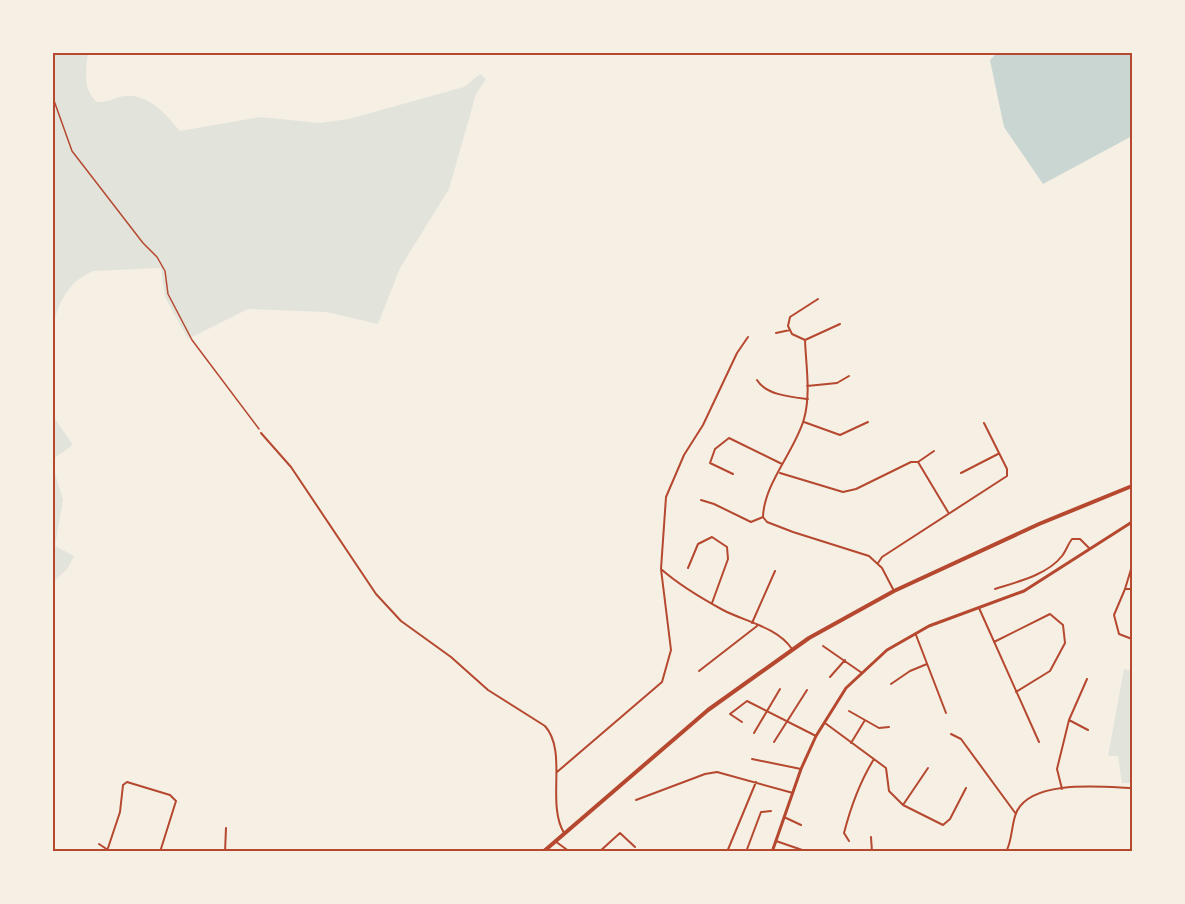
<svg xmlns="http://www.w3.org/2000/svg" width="1185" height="904" font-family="'DejaVu Sans',sans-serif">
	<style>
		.green { fill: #e2e4dc }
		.water { fill: #c9d6d2 }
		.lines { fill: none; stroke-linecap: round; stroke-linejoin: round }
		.path { stroke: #b5482f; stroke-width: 1.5 }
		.minor { stroke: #b5482f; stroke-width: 2 }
		.secondary { stroke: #b5482f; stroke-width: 3 }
		.primary { stroke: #b5482f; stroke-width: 4 }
		.neatline { fill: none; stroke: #b5482f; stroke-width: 2 }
	</style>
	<rect width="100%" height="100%" fill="#f6efe4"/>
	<!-- green -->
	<path class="green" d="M 53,53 L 88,53 C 86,70 82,89 97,102 C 107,103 115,97 125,96 C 148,93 167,115 180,131 L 261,117 L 319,123 L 349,119 L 464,87 L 480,74 L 486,79 L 476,94 L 449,189 L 400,268 L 378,324 L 326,312 L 248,309 L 188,339 L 165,297 L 161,268 L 93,271 C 69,281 59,301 53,326 Z
		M 53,416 L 73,445 L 53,459 L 52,459 Z
		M 52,463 L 63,500 L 55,546 L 74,556 L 68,568 L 53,582 Z
		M 1124,669 L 1132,671 L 1132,783 L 1122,783 L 1118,756 L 1108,756 Z"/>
	<!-- water -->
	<path class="water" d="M 997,53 L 1132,53 L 1132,136 L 1043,184 L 1004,127 L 990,60 Z"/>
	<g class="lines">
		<!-- path -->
		<path class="path" d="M 52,95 L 72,151 L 143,243 L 157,257 L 165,271 L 168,294 L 192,340 L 259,429"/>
		<!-- minor -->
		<path class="minor" d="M 818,299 L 790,317 L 788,326 L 792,334 L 805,340 L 840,324
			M 776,333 L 790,330
			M 805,340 C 806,366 811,394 804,419 C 795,451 764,483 763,517 L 767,522 L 793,532 L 869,556 L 882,568 L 894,591
			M 757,380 C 766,395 791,397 808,399
			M 807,386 L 837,383 L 849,376
			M 804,422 L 840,435 L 868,422
			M 261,433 L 291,467 L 376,594 L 401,621 L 451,657 L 488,690 L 545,726 C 568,752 546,803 564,833
			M 918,462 L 934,451
			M 780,473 L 843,492 L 856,489 L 911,462 L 918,462 L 948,512
			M 961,473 L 998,454
			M 733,474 L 710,463 L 715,449 L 729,438 L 782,464
			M 701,500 L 714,504 L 751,522 L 763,517
			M 878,563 L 882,557 L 1007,476 L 1007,469 L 984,423
			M 688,568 L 698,544 L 712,537 L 727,547 L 728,559 L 712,603
			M 661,569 C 679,585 701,598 723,610 C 746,622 777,627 792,649
			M 995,589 C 1017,582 1047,575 1062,556 C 1066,551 1068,544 1072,539 L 1080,539 L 1089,548
			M 1125,589 L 1132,566
			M 1132,589 L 1125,589 L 1114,615 L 1119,634 L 1132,639
			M 979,608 L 1039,742
			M 752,623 L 775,571
			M 916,635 L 946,713
			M 994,642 L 1050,614 L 1063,625 L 1065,643 L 1050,671 L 1016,692
			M 823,646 L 862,673
			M 699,671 L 757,626
			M 830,677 L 845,660
			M 891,684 L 910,671 L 927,664
			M 849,711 L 879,728 L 889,727
			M 1069,720 L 1088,730
			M 742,722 L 730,714 L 747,701 L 816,736
			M 825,723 L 886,768 L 889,791 L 903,805 L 943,825 L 950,819 L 966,788
			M 754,733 L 780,689
			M 951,734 L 961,739 L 1016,814
			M 774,742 L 807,690
			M 851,743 L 865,720
			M 752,759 L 801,769
			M 557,772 L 662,682 L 671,650 L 661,569 L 666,497 L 684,455 L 703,425 L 737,353 L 748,337
			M 1062,789 L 1057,769 L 1069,720 L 1087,679
			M 636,800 L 705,774 L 717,772 L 793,793
			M 903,805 L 928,768
			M 784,817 L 801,825
			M 871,837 L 872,852
			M 555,841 L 570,852
			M 776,841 L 808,852
			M 849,841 L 844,833 C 851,806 859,783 874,759
			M 99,844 L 111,852
			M 108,848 L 120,812 L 123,785 L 127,782 L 170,795 L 176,801 L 160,852
			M 225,852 L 226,828
			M 599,852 L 620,833 L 635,847
			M 699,852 L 701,852
			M 727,852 L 756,782
			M 746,852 L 761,812 L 771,811
			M 1006,852 C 1013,839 1011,823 1017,811 C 1033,779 1103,787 1132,788"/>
		<!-- secondary -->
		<path class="secondary" d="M 772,852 L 801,769 L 816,736 L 846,688 L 887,650 L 929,626 L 1024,591 L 1132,522"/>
		<!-- primary -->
		<path class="primary" d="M 543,852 L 708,710 L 809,638 L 894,591 L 1039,524 L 1132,486"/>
	</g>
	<!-- border -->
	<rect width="1185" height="904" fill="none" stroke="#f6efe4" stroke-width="108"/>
	<rect x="54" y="54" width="1077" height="796" class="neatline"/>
</svg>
